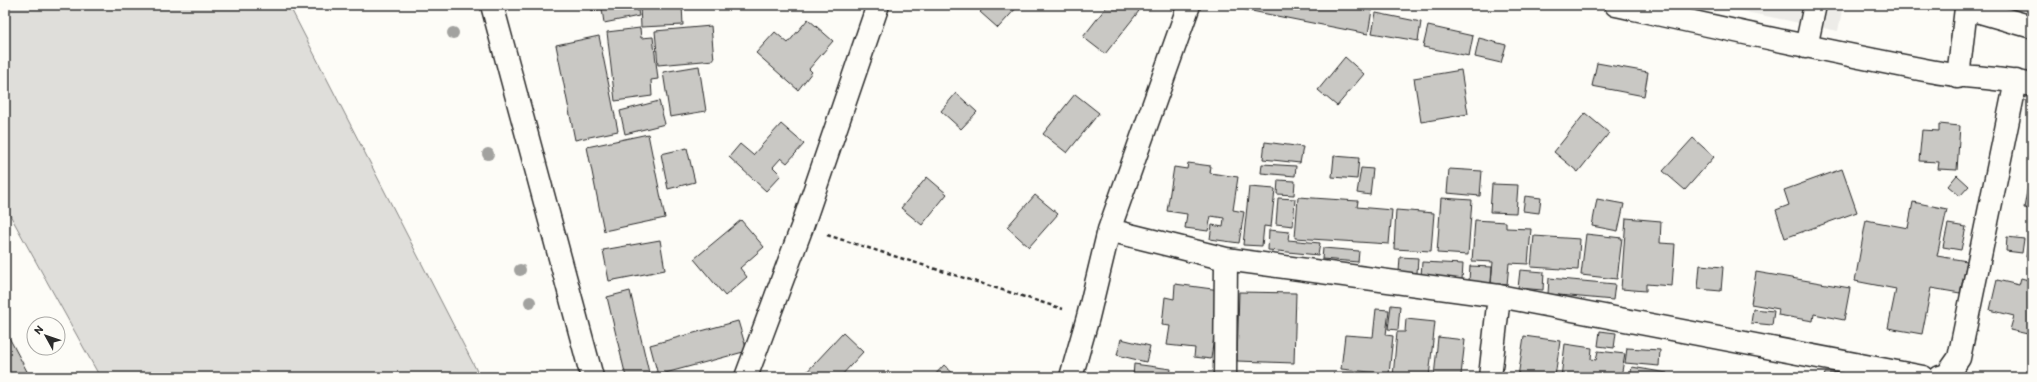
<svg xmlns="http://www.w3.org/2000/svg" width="2037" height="382" font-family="Itim,sans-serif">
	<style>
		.built { fill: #edece8 }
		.green { fill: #dfdeda; stroke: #858482 }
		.building { fill: #c9c8c4; stroke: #2b2b2b }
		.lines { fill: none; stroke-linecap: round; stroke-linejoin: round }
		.minor-casing { stroke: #2b2b2b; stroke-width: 25 }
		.path { stroke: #2b2b2b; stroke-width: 2.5; stroke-dasharray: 4 3; stroke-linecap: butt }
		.minor { stroke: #fdfcf7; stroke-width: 22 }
		.tree { fill: #a2a29f }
	</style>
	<rect width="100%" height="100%" fill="#fdfcf7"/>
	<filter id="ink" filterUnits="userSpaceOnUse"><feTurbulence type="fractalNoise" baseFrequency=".025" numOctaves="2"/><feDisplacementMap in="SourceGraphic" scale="8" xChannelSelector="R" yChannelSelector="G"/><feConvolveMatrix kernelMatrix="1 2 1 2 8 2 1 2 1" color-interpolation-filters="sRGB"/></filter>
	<g filter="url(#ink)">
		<!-- built -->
		<path class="built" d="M 1712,5 L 1843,5 L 1838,31 Z"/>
		<!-- green -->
		<path class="green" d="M 5,5 L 289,5 L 480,377 L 100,377 L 5,206 Z"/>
		<!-- building -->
		<path class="building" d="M 591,5 L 637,5 L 639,16 L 604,23 L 602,9 L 592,11 Z
			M 640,5 L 682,5 L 683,25 L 641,27 Z
			M 987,5 L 1019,5 L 998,28 L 980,12 Z
			M 1108,5 L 1132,5 L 1139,11 L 1105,54 L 1083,37 Z
			M 1221,5 L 1346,5 L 1372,10 L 1368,34 Z
			M 1376,13 L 1421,22 L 1418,41 L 1372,33 Z
			M 808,19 L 833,41 L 809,69 L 812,72 L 798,90 L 756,53 L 775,32 L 788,43 Z
			M 711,26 L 714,60 L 658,65 L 655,31 Z
			M 1428,26 L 1473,36 L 1469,56 L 1423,47 Z
			M 640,28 L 641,38 L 653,37 L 658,79 L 651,80 L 652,96 L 615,101 L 607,32 Z
			M 599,36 L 618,131 L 575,140 L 556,45 Z
			M 1479,38 L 1506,45 L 1501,63 L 1475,57 Z
			M 1345,57 L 1364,74 L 1337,106 L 1318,90 Z
			M 1597,63 L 1648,72 L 1644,96 L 1592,86 Z
			M 699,66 L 706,111 L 670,117 L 663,72 Z
			M 1461,70 L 1468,114 L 1421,122 L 1414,78 Z
			M 956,93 L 977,112 L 961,129 L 941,111 Z
			M 1075,94 L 1099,113 L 1067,153 L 1043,134 Z
			M 659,101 L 665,124 L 625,134 L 620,111 Z
			M 1585,113 L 1609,133 L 1578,172 L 1554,152 Z
			M 781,124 L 804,144 L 787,163 L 781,158 L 773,167 L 781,175 L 766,191 L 729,157 L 740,144 L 753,155 Z
			M 1939,124 L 1960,126 L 1957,170 L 1938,169 L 1939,162 L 1919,161 L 1922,130 L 1939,131 Z
			M 648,134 L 665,218 L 604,231 L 587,147 Z
			M 1693,138 L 1714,157 L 1685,190 L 1663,171 Z
			M 1265,142 L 1303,147 L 1300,163 L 1263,159 Z
			M 687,148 L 695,182 L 668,189 L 661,154 Z
			M 1334,156 L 1359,158 L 1357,179 L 1332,177 Z
			M 1188,163 L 1211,166 L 1210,173 L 1238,177 L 1233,210 L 1244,212 L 1239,243 L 1210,239 L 1212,225 L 1223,227 L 1224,218 L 1211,216 L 1208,231 L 1185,228 L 1187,214 L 1167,211 L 1174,167 L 1187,169 Z
			M 2032,163 L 2032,209 L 2024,208 Z
			M 1262,164 L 1296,166 L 1295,176 L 1261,173 Z
			M 1361,168 L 1373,169 L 1370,195 L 1357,193 Z
			M 1449,169 L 1482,171 L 1480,196 L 1447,193 Z
			M 1842,169 L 1857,212 L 1785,238 L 1776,210 L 1789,205 L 1784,190 Z
			M 1957,175 L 1969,186 L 1960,196 L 1948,186 Z
			M 927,177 L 947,194 L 922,225 L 901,208 Z
			M 1278,180 L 1295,181 L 1294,195 L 1277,194 Z
			M 1492,184 L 1518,185 L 1516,213 L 1490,212 Z
			M 1249,187 L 1275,189 L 1271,227 L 1264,226 L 1262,246 L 1243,245 Z
			M 1035,195 L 1058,214 L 1029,247 L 1007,227 Z
			M 1525,196 L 1541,198 L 1539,213 L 1523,211 Z
			M 1298,197 L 1358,201 L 1357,207 L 1392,210 L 1389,244 L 1295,238 Z
			M 1278,198 L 1295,199 L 1293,226 L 1276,224 Z
			M 1441,198 L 1472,200 L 1468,255 L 1437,253 Z
			M 1597,199 L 1624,204 L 1618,231 L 1592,226 Z
			M 1913,202 L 1947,209 L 1937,256 L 1967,261 L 1960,293 L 1931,288 L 1922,334 L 1888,328 L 1896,289 L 1855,281 L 1866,220 L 1908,228 Z
			M 1396,210 L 1434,213 L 1431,251 L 1394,249 Z
			M 1626,218 L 1661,221 L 1660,243 L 1675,244 L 1672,286 L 1646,284 L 1646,291 L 1621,289 Z
			M 741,220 L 764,247 L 740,268 L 747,277 L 725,296 L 694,259 Z
			M 1475,220 L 1506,222 L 1506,228 L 1531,229 L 1528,264 L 1509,263 L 1507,285 L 1491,283 L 1493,262 L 1472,261 Z
			M 1948,224 L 1966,227 L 1961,250 L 1943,247 Z
			M 2030,229 L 2032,229 L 2032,258 L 2026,257 Z
			M 1269,230 L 1289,232 L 1288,240 L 1320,243 L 1318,255 L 1268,250 Z
			M 1586,234 L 1622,238 L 1617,279 L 1581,275 Z
			M 1534,236 L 1580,239 L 1578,270 L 1531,267 Z
			M 2007,237 L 2024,239 L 2022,253 L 2006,251 Z
			M 660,240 L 665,270 L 609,281 L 603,250 Z
			M 1323,248 L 1359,251 L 1358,262 L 1322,259 Z
			M 1400,257 L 1418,258 L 1417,273 L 1399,272 Z
			M 1422,262 L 1463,264 L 1462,280 L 1421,277 Z
			M 1700,265 L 1723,267 L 1721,291 L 1698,289 Z
			M 1470,266 L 1492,267 L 1491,283 L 1469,281 Z
			M 1520,270 L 1544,272 L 1543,290 L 1518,288 Z
			M 1756,272 L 1850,288 L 1844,320 L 1814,314 L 1813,321 L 1778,315 L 1779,309 L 1751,304 Z
			M 1549,278 L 1615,284 L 1613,300 L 1548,294 Z
			M 2021,278 L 2032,281 L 2032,335 L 2010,330 L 2014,316 L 1990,310 L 1997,280 L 2019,285 Z
			M 1175,284 L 1220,290 L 1211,359 L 1194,357 L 1195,348 L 1167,345 L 1170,326 L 1162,325 L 1165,297 L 1174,299 Z
			M 630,291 L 650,377 L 626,377 L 607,297 Z
			M 1239,292 L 1296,293 L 1294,363 L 1237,361 Z
			M 1391,305 L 1400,306 L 1398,330 L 1388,329 Z
			M 1376,309 L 1389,310 L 1386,335 L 1393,336 L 1389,374 L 1341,369 L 1345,335 L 1373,337 Z
			M 1753,309 L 1774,311 L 1772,325 L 1751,323 Z
			M 1406,319 L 1435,322 L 1429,377 L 1393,377 L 1397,332 L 1405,332 Z
			M 738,321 L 747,351 L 658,375 L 650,345 Z
			M 5,330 L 30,377 L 5,377 Z
			M 1600,331 L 1616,333 L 1614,348 L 1598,346 Z
			M 843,333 L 863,352 L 840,377 L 802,377 Z
			M 1524,336 L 1560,341 L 1555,377 L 1518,377 Z
			M 1438,337 L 1465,340 L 1461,375 L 1473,377 L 1434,377 Z
			M 1121,339 L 1150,346 L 1146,362 L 1117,355 Z
			M 1565,344 L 1592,348 L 1591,359 L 1596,360 L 1598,351 L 1625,354 L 1621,377 L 1561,377 Z
			M 1627,348 L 1660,350 L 1659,366 L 1625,363 Z
			M 1134,364 L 1171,369 L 1170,377 L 1133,377 Z
			M 944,365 L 957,377 L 933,377 Z
			M 1632,367 L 1667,373 L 1667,377 L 1630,377 Z
			M 1825,373 L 1846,374 L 1846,377 L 1824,377 Z
			M 1679,374 L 1713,377 L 1679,377 Z"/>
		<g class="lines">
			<!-- minor casing -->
			<g class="minor-casing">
				<path id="minor" d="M 492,5 L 592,377
					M 1616,5 C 1721,28 1825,51 1930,71 C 1964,78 1999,77 2032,85
					M 1806,47 L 1815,5
					M 1958,77 L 1966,8 L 2032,27
					M 1109,230 L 1226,259 L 1499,296 L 1923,377
					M 746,377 L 802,227 L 878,5
					M 1071,377 L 1088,317 L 1109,230 L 1189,5
					M 1225,377 L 1226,259
					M 1490,377 L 1499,296
					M 1940,377 L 1947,375 L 1959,358 L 2016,81"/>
			</g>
			<!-- path -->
			<path class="path" d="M 827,235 L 1063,309"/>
			<!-- minor -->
			<use href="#minor" class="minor"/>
		</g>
		<!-- trees -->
		<g class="tree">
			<circle cx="453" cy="33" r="6"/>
			<circle cx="488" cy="154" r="6"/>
			<circle cx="520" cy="270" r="6"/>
			<circle cx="530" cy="302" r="6"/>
		</g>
	</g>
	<!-- margin -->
	<rect width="2037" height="382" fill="none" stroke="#fdfcf7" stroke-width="20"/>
	<rect x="10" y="10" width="2017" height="362" fill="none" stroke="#2b2b2b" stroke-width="1.5" filter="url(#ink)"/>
	<!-- north arrow -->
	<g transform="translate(46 336) rotate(310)"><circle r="19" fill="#fdfcf7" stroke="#a9a8a5"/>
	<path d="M0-3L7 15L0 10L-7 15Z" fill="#2b2b2b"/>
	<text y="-6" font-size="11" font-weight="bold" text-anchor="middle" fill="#2b2b2b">N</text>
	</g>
</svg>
